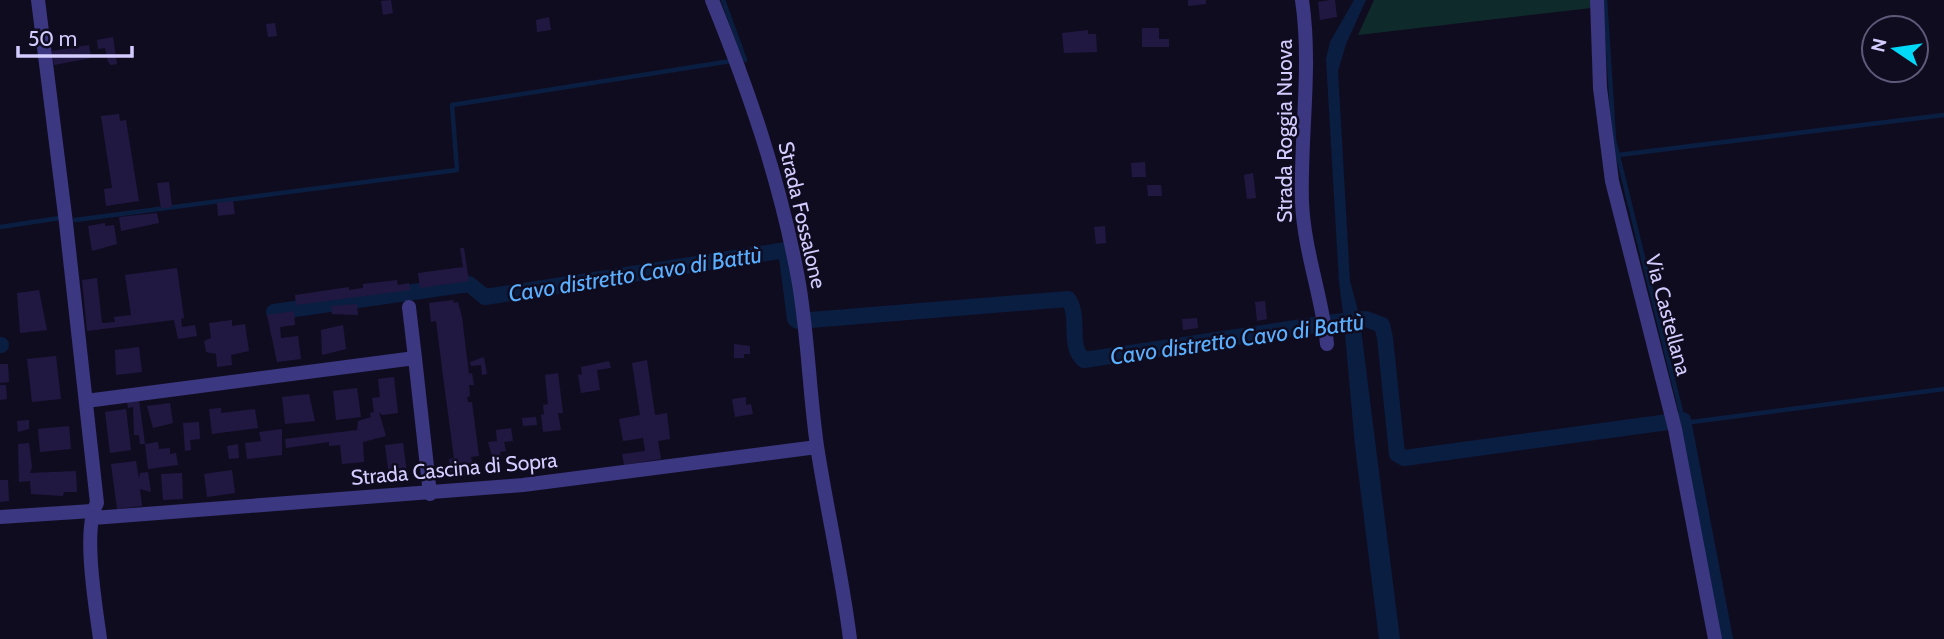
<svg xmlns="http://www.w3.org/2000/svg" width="1944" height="639" font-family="Cabin,sans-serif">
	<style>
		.green { fill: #0f2a2a }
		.water { fill: #0a1e41 }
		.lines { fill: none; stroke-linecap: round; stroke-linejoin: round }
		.stream { stroke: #0a1e41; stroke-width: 4.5 }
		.canal { stroke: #0a1e41; stroke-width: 16 }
		.building { fill: #211841 }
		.minor { stroke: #3b3780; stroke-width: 14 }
		.labels { text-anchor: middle; stroke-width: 5; stroke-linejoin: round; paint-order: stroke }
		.street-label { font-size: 21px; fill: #d3ccff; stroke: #100c20 }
		.water-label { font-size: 23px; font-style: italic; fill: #5aafff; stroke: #100c20 }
	</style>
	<rect width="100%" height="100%" fill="#100c20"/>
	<!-- green -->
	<path class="green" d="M 1374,0 L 1590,0 L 1591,8 L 1358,35 Z"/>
	<!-- water -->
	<path class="water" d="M 1354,0 L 1366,0 L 1346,44 L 1338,71 L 1350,281 L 1360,318 L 1344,320 L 1339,282 L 1326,59 L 1330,42 Z
		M 1360,321 L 1400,639 L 1379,639 L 1355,446 L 1344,323 Z"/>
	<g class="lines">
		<!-- stream -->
		<path class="stream" d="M 723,0 L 745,60
			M 1605,0 L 1614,140 L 1683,420
			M 1618,155 L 1944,115
			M 75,220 L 457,170 L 452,105 L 731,61
			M 0,227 L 60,218
			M 1684,423 L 1944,389"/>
		<!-- canal -->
		<path class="canal" d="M 274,312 L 469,284 L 485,297 L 786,250 L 795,319 L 798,321 L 1068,299 C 1081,316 1067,346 1084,360 L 1335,322 L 1366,319 L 1382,325 L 1385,338 L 1397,454 L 1404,458 L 1683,420 L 1725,639
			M 0,345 L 1,345"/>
	</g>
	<!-- building -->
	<path class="building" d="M 391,0 L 393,13 L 383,15 L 381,1 Z
		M 1188,0 L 1206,0 L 1206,4 L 1188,6 Z
		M 1330,0 L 1335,0 L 1337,17 L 1320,20 L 1318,2 Z
		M 549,17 L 551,30 L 537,32 L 536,20 Z
		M 275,23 L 277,36 L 268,37 L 266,24 Z
		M 1142,28 L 1159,28 L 1159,39 L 1169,39 L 1169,47 L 1142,47 Z
		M 1088,30 L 1088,34 L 1096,34 L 1097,52 L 1064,53 L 1062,33 Z
		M 113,37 L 117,64 L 111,65 L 108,62 L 105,48 L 98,49 L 97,40 Z
		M 89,45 L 91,58 L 54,65 L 52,51 Z
		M 119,114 L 120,121 L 126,120 L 139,201 L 106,206 L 104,189 L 112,188 L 101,116 Z
		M 1145,162 L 1146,177 L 1132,177 L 1131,163 Z
		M 1253,173 L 1256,198 L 1247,199 L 1244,175 Z
		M 169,182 L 172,207 L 161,209 L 157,183 Z
		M 1147,185 L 1161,185 L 1162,196 L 1148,196 Z
		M 233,201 L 235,214 L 218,216 L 217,203 Z
		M 157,213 L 159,223 L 121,231 L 119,217 Z
		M 105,223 L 105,226 L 114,225 L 117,244 L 92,251 L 88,226 Z
		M 1105,226 L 1106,243 L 1096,244 L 1094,227 Z
		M 460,248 L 464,248 L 469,281 L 420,288 L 418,273 L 463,267 Z
		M 177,268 L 184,318 L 181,319 L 182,327 L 195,325 L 197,336 L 178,339 L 174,320 L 87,331 L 82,280 L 97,278 L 102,323 L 115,322 L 114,317 L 131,315 L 125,275 Z
		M 397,280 L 398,285 L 409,283 L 410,290 L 296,305 L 295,295 L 349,287 L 349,290 L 363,288 L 363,284 Z
		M 39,290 L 47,330 L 20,333 L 17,293 Z
		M 453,300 L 454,303 L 458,302 L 462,317 L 469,374 L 472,373 L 474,385 L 469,385 L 470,396 L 467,397 L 468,402 L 472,402 L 479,456 L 471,457 L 475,474 L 451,477 L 449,459 L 454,458 L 443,376 L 436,321 L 431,322 L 429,303 Z
		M 1265,301 L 1267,319 L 1257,321 L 1255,302 Z
		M 357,304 L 358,315 L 332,314 L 331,306 Z
		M 294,311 L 295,325 L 280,327 L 281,338 L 298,336 L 301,359 L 277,362 L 267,315 Z
		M 1197,318 L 1198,328 L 1183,330 L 1182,319 Z
		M 232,320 L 232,326 L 245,324 L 249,351 L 231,355 L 232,365 L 217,367 L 216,354 L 206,352 L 204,341 L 211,338 L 209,323 Z
		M 343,325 L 346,349 L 322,355 L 321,330 Z
		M 734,344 L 750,346 L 750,354 L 744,354 L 744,358 L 734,358 Z
		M 139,347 L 142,372 L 116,375 L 115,350 Z
		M 56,356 L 61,399 L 32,402 L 27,359 Z
		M 484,357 L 487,374 L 482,375 L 481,365 L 471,366 L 470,362 Z
		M 647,360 L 655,415 L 667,413 L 670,439 L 658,441 L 661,459 L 624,465 L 622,454 L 645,451 L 643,438 L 623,441 L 619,419 L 640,415 L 632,363 Z
		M 609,361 L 611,368 L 597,370 L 600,390 L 581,393 L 578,375 L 582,374 L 581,367 Z
		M 0,364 L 8,364 L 9,382 L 0,383 Z
		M 558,373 L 563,413 L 558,413 L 561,430 L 543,432 L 541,415 L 544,414 L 543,405 L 548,404 L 545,375 Z
		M 394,377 L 398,413 L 382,415 L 379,412 L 386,436 L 363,442 L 364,462 L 342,464 L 340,445 L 329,446 L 329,442 L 286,448 L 285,439 L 357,430 L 358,421 L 371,417 L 370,413 L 374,412 L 372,398 L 380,397 L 378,379 Z
		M 0,385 L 6,385 L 7,399 L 0,400 Z
		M 357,388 L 361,417 L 336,420 L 333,391 Z
		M 309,394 L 315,421 L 285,424 L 282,397 Z
		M 746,397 L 746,405 L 751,404 L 753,414 L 735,417 L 732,399 Z
		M 139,400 L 145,444 L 158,442 L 159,449 L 170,448 L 170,454 L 176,453 L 178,465 L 148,469 L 145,444 L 140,444 L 139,435 L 134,435 L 133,407 L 128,408 L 127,402 Z
		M 170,403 L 173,423 L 153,428 L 147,406 Z
		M 221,408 L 221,413 L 255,409 L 258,428 L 212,434 L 209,409 Z
		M 126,409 L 131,450 L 110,453 L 105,412 Z
		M 536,417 L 537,425 L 523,426 L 522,418 Z
		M 29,420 L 29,429 L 18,432 L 17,421 Z
		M 199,422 L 200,439 L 190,440 L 191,450 L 185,451 L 183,423 Z
		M 69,426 L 71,449 L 40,452 L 38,429 Z
		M 511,428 L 513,441 L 504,442 L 506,451 L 500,452 L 501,459 L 493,460 L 488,442 L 497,441 L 496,430 Z
		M 282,429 L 282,455 L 247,459 L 245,443 L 261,441 L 259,432 Z
		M 29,443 L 32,467 L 30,473 L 76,471 L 77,492 L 64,492 L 63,496 L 31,494 L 30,481 L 19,482 L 18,444 Z
		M 403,443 L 407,473 L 389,475 L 385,445 Z
		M 238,444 L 239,458 L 229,459 L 227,446 Z
		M 136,461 L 139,479 L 140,473 L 148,472 L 151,492 L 140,489 L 142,506 L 117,509 L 111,464 Z
		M 232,470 L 235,493 L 207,497 L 204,474 Z
		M 182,473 L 183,499 L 163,500 L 161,474 Z
		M 0,480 L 8,480 L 9,501 L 0,502 Z"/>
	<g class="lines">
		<!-- minor -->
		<path class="minor" d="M 38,0 L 66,223 L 97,503 C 82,529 96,608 100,639
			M 712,0 C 749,91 780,181 798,278 C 808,333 809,390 817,446 C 827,511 842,574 850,639
			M 1302,0 C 1312,67 1300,135 1302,202 C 1304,251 1322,296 1327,344
			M 1597,0 L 1600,88 L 1612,181 L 1675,429 L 1715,639
			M 409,307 L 415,358
			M 86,401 L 415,358 L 430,494
			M 0,517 L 92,511
			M 93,518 L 523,485 L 817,447"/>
	</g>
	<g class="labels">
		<!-- street labels -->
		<g class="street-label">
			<text transform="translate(1285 131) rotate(-90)" y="7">Strada Roggia Nuova</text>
			<text transform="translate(802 215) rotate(77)" y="7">Strada Fossalone</text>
			<text transform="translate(1668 315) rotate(75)" y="7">Via Castellana</text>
			<text transform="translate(454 469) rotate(-5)" y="7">Strada Cascina di Sopra</text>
		</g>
		<!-- water labels -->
		<g class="water-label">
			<text transform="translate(635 274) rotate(-9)" y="8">Cavo distretto Cavo di Battù</text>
			<text transform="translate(1237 339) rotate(-8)" y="8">Cavo distretto Cavo di Battù</text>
		</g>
	</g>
	<!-- north arrow -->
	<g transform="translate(1895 49) rotate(283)"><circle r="33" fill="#100c20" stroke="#5e5979" stroke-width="2"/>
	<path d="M0-5L12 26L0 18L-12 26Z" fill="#00d9f7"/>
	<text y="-10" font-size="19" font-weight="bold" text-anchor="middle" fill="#d3ccff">N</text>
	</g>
	<!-- scale -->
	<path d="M18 46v10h114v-10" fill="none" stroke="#d3ccff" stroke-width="3.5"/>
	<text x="28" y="46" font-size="21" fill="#d3ccff" stroke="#100c20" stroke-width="5" paint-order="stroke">50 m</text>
</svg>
